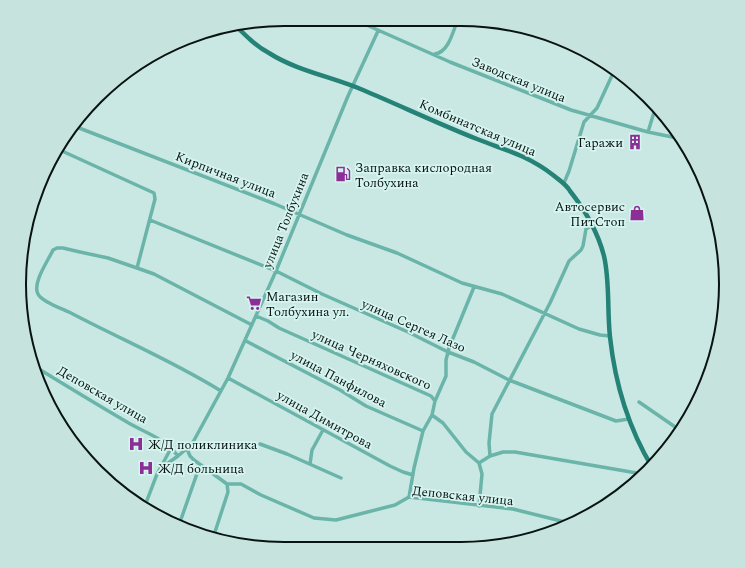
<svg xmlns="http://www.w3.org/2000/svg" width="745" height="568" font-family="Spectral,serif">
	<style>
		.lines { fill: none; stroke-linecap: round; stroke-linejoin: round }
		.minor { stroke: #6ab4a9; stroke-width: 3.5 }
		.major { stroke: #248277; stroke-width: 4.5 }
		.labels { text-anchor: middle; stroke-width: 3.5; stroke-linejoin: round; paint-order: stroke }
		.street-label { font-size: 13px; fill: #091412; stroke: #d7f5f0 }
		.poi-label { font-size: 13px; fill: #091412; stroke: #d7f5f0; text-anchor: start }
		.rim { fill: none; stroke: #091412; stroke-width: 2 }
	</style>
	<rect width="100%" height="100%" fill="#cae8e3"/>
	<g class="lines">
		<!-- minor -->
		<path class="minor" d="M 353,19 L 450,62 L 571,110 L 648,132 L 682,139
			M 435,54 C 449,52 453,31 458,19
			M 74,126 L 275,204 L 347,235 L 397,253 L 462,283 L 502,294 L 579,329 L 600,335 L 610,336
			M 648,132 L 655,109
			M 59,145 L 62,151 L 154,193 L 155,199 L 137,268
			M 564,183 L 569,171 L 584,122 L 597,108 L 615,69
			M 150,220 L 276,271 L 322,294 L 408,332 L 448,352 L 474,362 L 509,380 L 616,421 L 629,419
			M 592,225 L 586,229 L 583,246 L 581,250 L 569,261 L 550,303 L 492,414 L 489,443 L 490,456 L 503,452 L 515,452 L 631,472 L 645,474
			M 256,316 L 268,321 L 279,328 L 431,396 L 435,401
			M 246,341 L 340,390 L 366,406 L 423,431
			M 34,366 C 65,385 96,404 127,422 C 147,434 163,437 178,456
			M 228,378 L 390,466 L 403,472 L 413,475
			M 221,391 C 173,361 120,339 69,312 C 61,308 42,302 38,294 C 32,283 48,261 53,250 L 57,248 L 63,248 L 80,252 L 108,258 L 137,268 L 154,274 L 252,325
			M 639,402 L 681,431
			M 432,415 L 443,423 L 466,452 L 479,463
			M 260,444 L 287,454 L 341,478
			M 187,449 L 190,456 L 194,460 L 227,484 L 241,484 L 261,495 L 314,518 L 336,520 L 395,505 L 409,497 L 513,509 L 569,523
			M 310,464 L 312,450 L 323,430
			M 161,468 L 178,456 L 192,444 L 228,378 L 276,271 L 348,96 L 378,31
			M 409,497 L 414,468 L 423,431 L 432,415 L 435,401 L 446,376 L 446,360 L 449,348 L 474,287
			M 479,506 L 482,474 L 479,463 L 490,456
			M 144,508 L 157,474 L 169,452 L 170,446
			M 179,525 L 200,465
			M 213,538 L 228,492 L 227,484"/>
		<!-- major -->
		<path class="major" d="M 235,25 C 246,36 256,46 269,53 C 297,71 333,77 363,90 C 401,106 439,124 477,139 C 507,151 527,155 553,175 C 559,180 566,184 570,191 C 585,210 598,233 604,256 C 610,282 607,310 610,337 C 615,383 628,427 652,467"/>
	</g>
	<!-- icons -->
	<defs>
		<g id="building-bare" transform="scale(1.2)"><path d="M-4-6H4V6H1V3H-1V6H-4ZM-2.5-4.3h1.7v1.8h-1.7ZM.8-4.3h1.7v1.8H.8ZM-2.5-1h1.7V.8h-1.7ZM.8-1h1.7V.8H.8Z" fill="#8d2e97" stroke="#d7f5f0" stroke-width="2.5" paint-order="stroke"/></g>
		<g id="fuel-bare" transform="scale(1.2)"><path d="M-5.5-6h7V0h2V4h1.3V-2.5L3-4.5l.8-.8L6-3V5H2.5V1h-1V6h-7ZM-4.2-4.7v3.2H.2V-4.7Z" fill="#8d2e97" stroke="#d7f5f0" stroke-width="2.5" paint-order="stroke"/></g>
		<g id="shop-bare" transform="scale(1.2)"><path d="M-5-2.5h2.3a2.7 3.5 0 0 1 5.4 0H5L5.5 6h-11ZM-1.5-2.5h3a1.5 2.3 0 0 0-3 0Z" fill="#8d2e97" stroke="#d7f5f0" stroke-width="2.5" paint-order="stroke"/></g>
		<g id="supermarket-bare" transform="scale(1.2)"><path d="M-6-5.5h2.5l.6 2H6L4.5 2H-2.5L-4.4-4H-6ZM-1.5 3.2a1.3 1.3 0 1 0 .1 0ZM3 3.2a1.3 1.3 0 1 0 .1 0Z" fill="#8d2e97" stroke="#d7f5f0" stroke-width="2.5" paint-order="stroke"/></g>
		<g id="hospital-bare" transform="scale(1.2)"><path d="M-5-5h3v3.5h4V-5h3V5h-3V1.5h-4V5h-3Z" fill="#8d2e97" stroke="#d7f5f0" stroke-width="2.5" paint-order="stroke"/></g>
	</defs>
	<g fill-rule="evenodd">
		<use href="#building-bare" x="635" y="142"/>
		<use href="#fuel-bare" x="343" y="174"/>
		<use href="#shop-bare" x="637" y="213"/>
		<use href="#supermarket-bare" x="254" y="303"/>
		<use href="#hospital-bare" x="136" y="444"/>
		<use href="#hospital-bare" x="146" y="468"/>
	</g>
	<g class="labels">
		<!-- street labels -->
		<g class="street-label">
			<text transform="translate(519 79) rotate(22)" y="5">Заводская улица</text>
			<text transform="translate(478 127) rotate(23)" y="5">Комбинатская улица</text>
			<text transform="translate(226 174) rotate(21)" y="5">Кирпичная улица</text>
			<text transform="translate(285 220) rotate(-68)" y="5">улица Толбухина</text>
			<text transform="translate(414 325) rotate(24)" y="5">улица Сергея Лазо</text>
			<text transform="translate(372 359) rotate(24)" y="5">улица Черняховского</text>
			<text transform="translate(339 378) rotate(28)" y="5">улица Панфилова</text>
			<text transform="translate(103 394) rotate(30)" y="5">Деповская улица</text>
			<text transform="translate(325 419) rotate(29)" y="5">улица Димитрова</text>
			<text transform="translate(463 495) rotate(6)" y="5">Деповская улица</text>
		</g>
		<!-- poi labels -->
		<g class="poi-label">
			<text x="623" y="147" text-anchor="end">Гаражи</text>
			<text x="355" y="172">Заправка кислородная<tspan x="355" dy="15">Толбухина</tspan></text>
			<text x="625" y="211" text-anchor="end">Автосервис<tspan x="625" dy="15">ПитСтоп</tspan></text>
			<text x="266" y="301">Магазин<tspan x="266" dy="15">Толбухина ул.</tspan></text>
			<text x="148" y="449">Ж/Д поликлиника</text>
			<text x="158" y="473">Ж/Д больница</text>
		</g>
	</g>
	<!-- crop -->
	<path d="M0 0H745V568H0ZM284 26H461A258 258 0 0 1 719 284V284A258 258 0 0 1 461 542H284A258 258 0 0 1 26 284V284A258 258 0 0 1 284 26Z" fill="#c7e3de" fill-rule="evenodd"/>
	<path class="rim" d="M284 26H461A258 258 0 0 1 719 284V284A258 258 0 0 1 461 542H284A258 258 0 0 1 26 284V284A258 258 0 0 1 284 26Z"/>
</svg>
